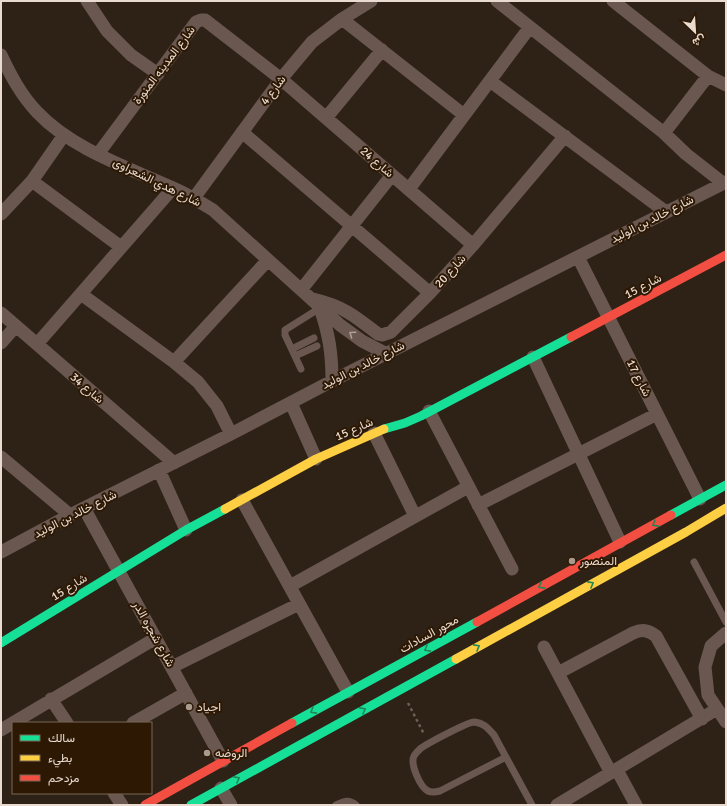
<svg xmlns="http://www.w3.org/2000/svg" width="727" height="806" font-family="Signika,Vazirmatn,sans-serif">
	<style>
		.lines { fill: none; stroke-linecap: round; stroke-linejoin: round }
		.path { stroke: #6b5d57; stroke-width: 2.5; stroke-dasharray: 3 3; stroke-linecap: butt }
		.lane { stroke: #695750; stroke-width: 7 }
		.street { stroke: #695750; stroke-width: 13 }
		.fast { stroke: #16e098; stroke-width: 9 }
		.slow { stroke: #ffcf43; stroke-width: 9 }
		.jam { stroke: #f24e42; stroke-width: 9 }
		.oneway { stroke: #afa096 }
		.oneway2 { stroke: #208655 }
		.poi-dot { fill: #a89a8f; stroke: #2d1804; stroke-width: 1.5 }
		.labels { text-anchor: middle; stroke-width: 4; stroke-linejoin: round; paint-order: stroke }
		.street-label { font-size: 12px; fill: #e9dbcf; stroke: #2d1804 }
		.poi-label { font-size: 12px; fill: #e9dbcf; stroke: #2d1804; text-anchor: start }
	</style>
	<rect width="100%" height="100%" fill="#2e2217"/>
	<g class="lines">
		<!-- path -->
		<path class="path" d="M 408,703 L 424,734"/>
		<!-- lane -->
		<path class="lane" d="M 292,349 L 314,338
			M 295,356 L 317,346
			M 301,369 L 285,335 L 285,330 L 320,308
			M 694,562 L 726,622
			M 506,757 L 440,791 C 436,792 432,793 428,791 C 420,787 410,764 414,756 C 415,754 418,751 420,749 C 426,744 468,722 474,722 C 484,723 488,728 494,735 L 532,805
			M 336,805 C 344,801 349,799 356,805"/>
		<!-- street -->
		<path class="street" d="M 87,1 L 107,31 L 131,55 L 158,74
			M 497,1 L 664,133 L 686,154 L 723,183
			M 613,1 L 708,76 L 726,85
			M 342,19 L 464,115
			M 1,55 C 11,76 21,95 37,112 C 72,149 127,167 173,188 C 187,194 200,202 213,210 L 340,325 L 362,341 L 385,353
			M 490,81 L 666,212
			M 326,118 L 382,50
			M 242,132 L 430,293
			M 664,133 L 708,76
			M 98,154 L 196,22 L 201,20 L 205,20 L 281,79 L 473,245
			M 32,181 L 121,247
			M 409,189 L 530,27
			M 194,198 L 281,79 L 312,42 L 342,19 L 371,1
			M 1,214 L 32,181 L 64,135
			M 578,257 L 700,499
			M 301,290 L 392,175
			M 81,294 L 174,362 L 198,382 L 217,406 L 231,434
			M 313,299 C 343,306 355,316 378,334 L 382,335 L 391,332 L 430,293 L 473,245 L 565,136
			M 320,308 C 329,334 332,353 332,381
			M 1,313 L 174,463
			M 1,343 L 16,326
			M 37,344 L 173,188
			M 533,357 L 620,542
			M 174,362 L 268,260
			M 291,403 L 316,459
			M 429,411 L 512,569
			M 374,433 L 415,516
			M 1,457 L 70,515
			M 159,470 L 186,530
			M 242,500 L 348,692
			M 478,505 L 657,414
			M 84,508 L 223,761
			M 1,552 L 70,515 L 231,434 L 332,381 L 726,182
			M 290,586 L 468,487
			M 726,633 L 711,646 L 705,667 L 708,695 L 726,722
			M 544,647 L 611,773
			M 172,667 L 299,604
			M 558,673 L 633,633 C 642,629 648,630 656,636 L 702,719
			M 51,699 L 67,723
			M 133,723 L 186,693
			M 1,730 L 156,638
			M 617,770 L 636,805
			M 221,788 L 231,805
			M 114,793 L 122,805
			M 557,805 L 717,709"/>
		<!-- fast -->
		<path class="fast" d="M 384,429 L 405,423 L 421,416 L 571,337
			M 671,515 L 726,485
			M 1,643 L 186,530 L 225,509
			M 292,723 L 477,622
			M 191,805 L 456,659"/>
		<!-- slow -->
		<path class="slow" d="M 225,509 L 316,459 L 384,429
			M 456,659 L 686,532 L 726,508"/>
		<!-- jam -->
		<path class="jam" d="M 571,337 L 726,255
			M 477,622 L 671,515
			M 145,805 L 292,723"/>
	</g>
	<!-- one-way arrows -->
	<defs><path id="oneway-chevron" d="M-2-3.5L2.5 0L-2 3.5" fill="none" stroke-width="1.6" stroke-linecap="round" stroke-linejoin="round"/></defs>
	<use class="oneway" href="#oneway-chevron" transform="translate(352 334) rotate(-145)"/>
	<g class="oneway2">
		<use href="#oneway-chevron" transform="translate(655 524) rotate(151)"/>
		<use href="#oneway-chevron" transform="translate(591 584) rotate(-29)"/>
		<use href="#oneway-chevron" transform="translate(541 586) rotate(151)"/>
		<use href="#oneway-chevron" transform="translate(477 647) rotate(-29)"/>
		<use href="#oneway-chevron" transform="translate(427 649) rotate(151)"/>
		<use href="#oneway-chevron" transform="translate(363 710) rotate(-29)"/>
		<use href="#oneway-chevron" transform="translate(313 711) rotate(151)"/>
		<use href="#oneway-chevron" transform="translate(237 779) rotate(-29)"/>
	</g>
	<!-- markers -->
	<g class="poi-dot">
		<circle cx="572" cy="561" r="4"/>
		<circle cx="189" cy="707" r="4"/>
		<circle cx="207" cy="753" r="4"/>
	</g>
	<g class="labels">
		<!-- street labels -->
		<g class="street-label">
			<text transform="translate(164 65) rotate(-53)" y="4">شارع المدينه المنورة</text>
			<text transform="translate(273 90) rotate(-53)" y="4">شارع 4</text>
			<text transform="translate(377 162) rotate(41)" y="4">شارع 24</text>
			<text transform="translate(157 182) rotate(26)" y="4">شارع هدي الشعراوى</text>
			<text transform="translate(652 219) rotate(-27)" y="4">شارع خالد بن الوليد</text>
			<text transform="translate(450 271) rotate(-48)" y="4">شارع 20</text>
			<text transform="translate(643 286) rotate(-28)" y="4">شارع 15</text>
			<text transform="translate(363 365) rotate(-27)" y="4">شارع خالد بن الوليد</text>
			<text transform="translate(639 378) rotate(63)" y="4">شارع 17</text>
			<text transform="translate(87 388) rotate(41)" y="4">شارع 34</text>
			<text transform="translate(354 429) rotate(-24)" y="4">شارع 15</text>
			<text transform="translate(75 514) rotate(-27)" y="4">شارع خالد بن الوليد</text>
			<text transform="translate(69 587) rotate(-32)" y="4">شارع 15</text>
			<text transform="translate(154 634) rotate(61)" y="4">شارع شجره الدر</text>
			<text transform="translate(429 634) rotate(-29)" y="4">محور السادات</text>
		</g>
		<!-- poi labels -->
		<g class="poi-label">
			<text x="580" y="565">المنصور</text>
			<text x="197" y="711">اجياد</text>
			<text x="215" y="757">الروضه</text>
		</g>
	</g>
	<!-- border -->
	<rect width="727" height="806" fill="none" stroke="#e9dbcf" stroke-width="4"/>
	<!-- legend -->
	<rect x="12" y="722" width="140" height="72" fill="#2d1804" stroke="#786655"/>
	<rect x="20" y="735" width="20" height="6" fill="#16e098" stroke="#786655"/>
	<text x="48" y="742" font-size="12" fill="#e9dbcf">سالك</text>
	<rect x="20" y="755" width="20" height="6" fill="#ffcf43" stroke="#786655"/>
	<text x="48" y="762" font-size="12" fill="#e9dbcf">بطيء</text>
	<rect x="20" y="775" width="20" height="6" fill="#f24e42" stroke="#786655"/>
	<text x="48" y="782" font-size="12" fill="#e9dbcf">مزدحم</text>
	<!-- north arrow -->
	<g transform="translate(695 32) rotate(155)" stroke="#2d1804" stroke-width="3" paint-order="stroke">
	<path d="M0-3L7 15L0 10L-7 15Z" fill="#e9dbcf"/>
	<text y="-6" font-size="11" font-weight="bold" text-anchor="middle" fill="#e9dbcf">ش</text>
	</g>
</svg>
